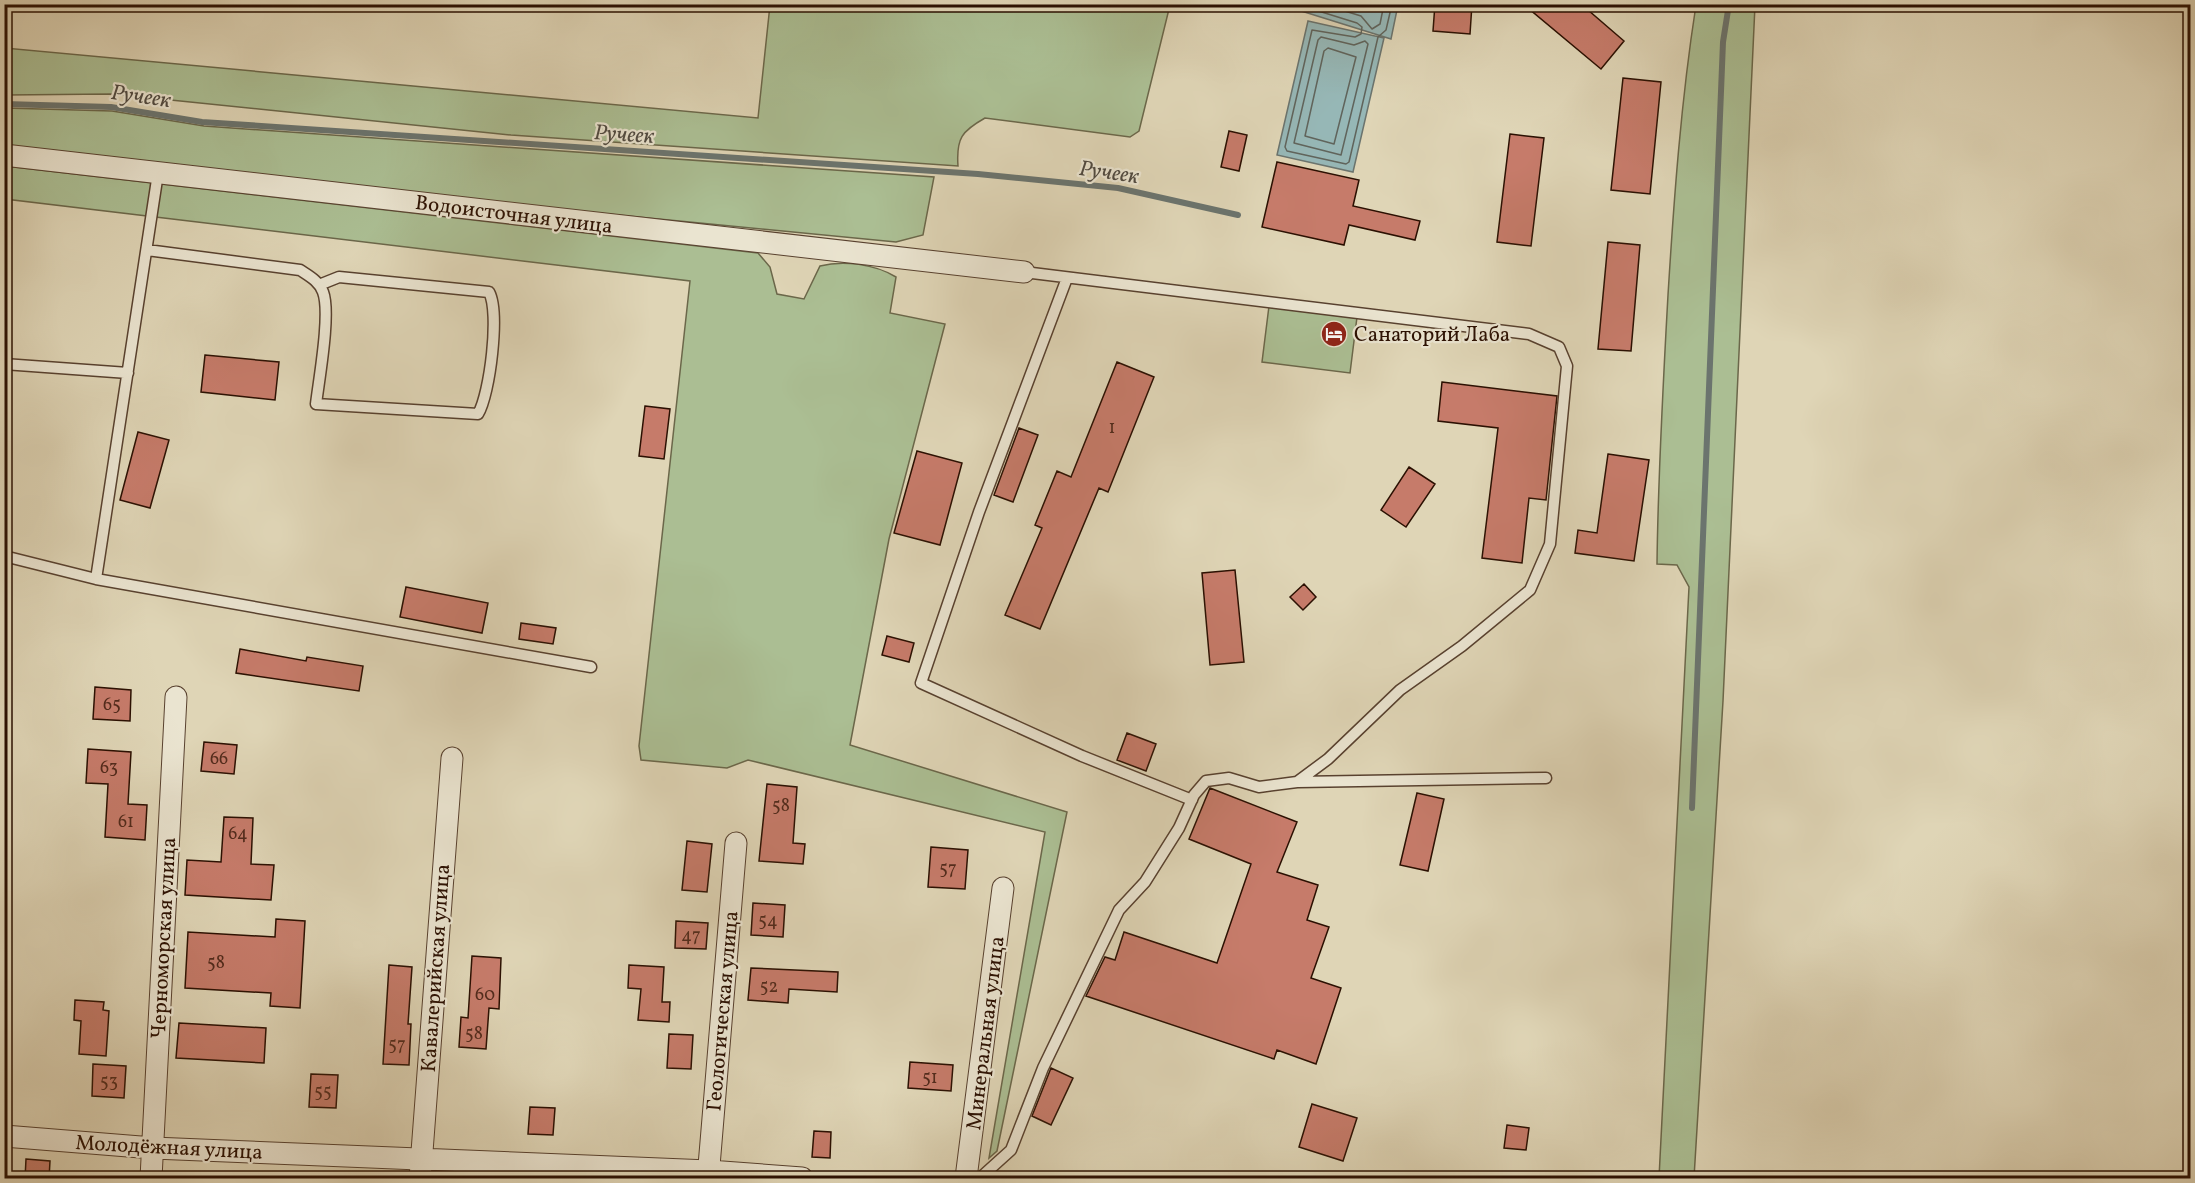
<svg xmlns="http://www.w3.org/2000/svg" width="2195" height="1183" font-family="Vollkorn,serif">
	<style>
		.green { fill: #abbe93; stroke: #6b674a; stroke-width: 1.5 }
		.water { fill: #96b7b6; stroke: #6b746e; stroke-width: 1.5 }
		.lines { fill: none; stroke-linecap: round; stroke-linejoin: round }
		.shore { stroke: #60645c; stroke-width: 1.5 }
		.stream { stroke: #6b746e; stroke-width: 6 }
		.building { fill: #c67b6a; stroke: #2b1002; stroke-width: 1.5 }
		.lane-casing { stroke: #58412f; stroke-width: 13 }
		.street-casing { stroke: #58412f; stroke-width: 23 }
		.lane { stroke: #eae4d0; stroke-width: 10 }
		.street { stroke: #eae4d0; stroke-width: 21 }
		.labels { text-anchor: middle; stroke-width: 4.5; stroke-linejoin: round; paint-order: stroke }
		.number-label { font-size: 18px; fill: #522b1c }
		.street-label { font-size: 21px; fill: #2b1002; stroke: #eae4d0 }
		.poi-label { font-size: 21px; fill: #2b1002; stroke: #eae4d0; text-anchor: start }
		.water-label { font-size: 22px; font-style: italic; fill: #504a41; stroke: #eae4d0 }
	</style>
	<rect width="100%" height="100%" fill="#dfd5b6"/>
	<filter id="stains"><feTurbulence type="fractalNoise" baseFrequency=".00333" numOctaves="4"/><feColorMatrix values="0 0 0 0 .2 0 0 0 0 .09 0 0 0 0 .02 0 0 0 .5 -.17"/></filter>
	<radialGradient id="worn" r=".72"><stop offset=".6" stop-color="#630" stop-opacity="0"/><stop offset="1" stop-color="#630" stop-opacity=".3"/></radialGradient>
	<!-- green -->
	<path class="green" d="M 770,5 L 1170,5 L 1139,131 L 1130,137 L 985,118 C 962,131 956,138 958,166 L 511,135 L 112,94 L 5,95 L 5,48 L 758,118 Z
		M 1696,5 L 1755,5 L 1723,701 L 1694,1178 L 1659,1178 L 1689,587 L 1677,565 L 1657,564 C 1658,474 1663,385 1668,295 C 1674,198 1681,101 1696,5 Z
		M 5,108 L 112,111 L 204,126 L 934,177 L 923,235 L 896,242 L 597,213 L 5,147 Z
		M 5,166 L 758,253 L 770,267 L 777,294 L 804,299 L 820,266 C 843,260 875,264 896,277 L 890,313 L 945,324 L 889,539 L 850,745 L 1067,812 L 997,1151 L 989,1158 L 1045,832 L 748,760 L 727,768 L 641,760 L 639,746 L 690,281 L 5,199 Z
		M 1269,306 L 1357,317 L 1350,373 L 1262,362 Z"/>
	<!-- water -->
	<path class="water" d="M 1282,5 L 1398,5 L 1391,39 Z
		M 1308,21 L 1384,38 L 1353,172 L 1277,155 Z"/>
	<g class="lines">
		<!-- shore -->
		<path class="shore" d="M 1296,4 L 1357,23 L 1362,27 L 1361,34 L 1355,37 L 1312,30 L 1285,147 L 1287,151 L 1346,164 L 1349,162 L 1378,37 L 1386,30 L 1392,4
			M 1322,4 L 1361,16 L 1372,29 L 1380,24 L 1384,4
			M 1321,37 L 1354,45 L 1365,41 L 1368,44 L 1341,155 L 1294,143 L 1318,40 Z
			M 1328,48 L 1356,57 L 1334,144 L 1305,136 L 1324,51 Z"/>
		<!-- stream -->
		<path class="stream" d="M 4,104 L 111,107 L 202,122 L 978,174 L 1118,188 L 1238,215
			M 1692,808 L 1723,42 L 1729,4"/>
	</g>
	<!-- building -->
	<path class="building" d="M 1435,4 L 1472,4 L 1470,34 L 1433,31 Z
		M 1523,4 L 1581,4 L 1624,41 L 1601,69 Z
		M 1623,78 L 1661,82 L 1650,194 L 1611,190 Z
		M 1229,131 L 1247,135 L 1239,171 L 1221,167 Z
		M 1510,134 L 1544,138 L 1531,246 L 1497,242 Z
		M 1277,162 L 1359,180 L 1353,206 L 1420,221 L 1415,240 L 1349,225 L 1344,245 L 1262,227 Z
		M 1608,242 L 1640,245 L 1631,351 L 1598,349 Z
		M 205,355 L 279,362 L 275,400 L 201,392 Z
		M 1117,362 L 1154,377 L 1108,492 L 1099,488 L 1040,629 L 1005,615 L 1042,528 L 1035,525 L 1057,471 L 1071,477 Z
		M 1442,382 L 1557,396 L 1546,500 L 1529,498 L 1522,563 L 1482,558 L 1498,428 L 1438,421 Z
		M 645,406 L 670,409 L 664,459 L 639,456 Z
		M 1019,428 L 1038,435 L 1013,502 L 994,495 Z
		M 138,432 L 169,440 L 150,508 L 120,500 Z
		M 917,451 L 962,463 L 940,545 L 894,533 Z
		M 1608,454 L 1649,460 L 1634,561 L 1575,553 L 1578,530 L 1597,533 Z
		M 1409,467 L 1435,484 L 1406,527 L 1381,510 Z
		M 1235,570 L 1244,662 L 1210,665 L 1202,573 Z
		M 1304,584 L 1316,597 L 1303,610 L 1290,597 Z
		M 406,587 L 488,603 L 482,633 L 400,617 Z
		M 521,623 L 556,628 L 553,644 L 519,639 Z
		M 887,636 L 914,643 L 909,662 L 882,655 Z
		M 240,649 L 306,661 L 307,657 L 363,666 L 359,691 L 236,673 Z
		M 95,687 L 131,690 L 130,721 L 93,719 Z
		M 1127,733 L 1156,744 L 1146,771 L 1117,760 Z
		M 204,742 L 237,745 L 234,774 L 201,771 Z
		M 88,749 L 131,752 L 128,804 L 147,805 L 145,840 L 105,837 L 108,784 L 86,783 Z
		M 767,784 L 797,787 L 793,843 L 805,844 L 803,864 L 759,861 Z
		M 1210,788 L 1297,822 L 1277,872 L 1318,885 L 1307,920 L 1329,927 L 1311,978 L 1341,988 L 1316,1064 L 1277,1050 L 1274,1059 L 1086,996 L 1105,957 L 1115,960 L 1124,932 L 1217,963 L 1251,864 L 1189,839 Z
		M 1417,793 L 1444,799 L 1428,871 L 1400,865 Z
		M 224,817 L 253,818 L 251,864 L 274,865 L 271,900 L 185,895 L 187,860 L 221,862 Z
		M 687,841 L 712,844 L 707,892 L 682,890 Z
		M 931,847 L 968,850 L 965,889 L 928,887 Z
		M 753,903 L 785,905 L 783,937 L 751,935 Z
		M 276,919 L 305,921 L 300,1008 L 270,1006 L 271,993 L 185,988 L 188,932 L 275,937 Z
		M 676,921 L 708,923 L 706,949 L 675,948 Z
		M 472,956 L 501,958 L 499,1009 L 489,1008 L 486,1049 L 459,1047 L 461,1017 L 468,1018 Z
		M 389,965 L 412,967 L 408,1024 L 411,1024 L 409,1065 L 383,1064 Z
		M 629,965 L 664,967 L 662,1002 L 670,1002 L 669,1022 L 638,1020 L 641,989 L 628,988 Z
		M 751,968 L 838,972 L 837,992 L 789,989 L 788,1003 L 748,1000 Z
		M 75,1000 L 104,1002 L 103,1010 L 109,1011 L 106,1056 L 79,1054 L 81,1021 L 74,1020 Z
		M 179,1023 L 266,1028 L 264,1063 L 176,1058 Z
		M 669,1034 L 693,1035 L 691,1069 L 667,1068 Z
		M 910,1062 L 953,1065 L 951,1091 L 908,1088 Z
		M 93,1064 L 126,1066 L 124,1098 L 92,1096 Z
		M 1051,1068 L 1073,1078 L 1051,1125 L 1032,1116 Z
		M 311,1074 L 338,1075 L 336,1108 L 309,1107 Z
		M 1312,1104 L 1357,1118 L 1343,1161 L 1299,1147 Z
		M 530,1107 L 555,1108 L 553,1135 L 528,1134 Z
		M 1507,1125 L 1529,1128 L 1526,1150 L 1504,1148 Z
		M 814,1131 L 831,1132 L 830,1158 L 812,1157 Z
		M 26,1159 L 50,1161 L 49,1179 L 25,1179 Z"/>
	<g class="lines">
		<!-- lane casing -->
		<g class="lane-casing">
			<path id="lane" d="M 147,250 L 300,270 C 309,276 319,281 323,292 C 331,313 319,379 316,404 L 478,414 C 490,394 500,312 489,292 L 339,277 L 319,285
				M 1067,278 L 979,512 L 921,683 L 1082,756 L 1192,800
				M 4,364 L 128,373
				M 4,556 L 96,579 L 591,667
				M 96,579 L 158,173
				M 1298,782 L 1546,778
				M 980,1178 L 1011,1150 L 1043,1068 L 1119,910 L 1145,882 L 1179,828 L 1194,795 L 1206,781 L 1229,778 L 1259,787 L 1297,782 L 1328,759 L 1400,690 L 1462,646 L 1530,590 L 1550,544 L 1567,366 L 1559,347 L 1529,334 L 1024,272"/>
		</g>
		<!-- street casing -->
		<g class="street-casing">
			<path id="street" d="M 4,155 L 1024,272
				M 4,1136 L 153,1148 L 709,1171 L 802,1178
				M 151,1178 L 176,697
				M 420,1178 L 452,758
				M 708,1178 L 736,843
				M 966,1178 L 1003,888"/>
		</g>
		<!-- lane -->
		<use href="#lane" class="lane"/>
		<!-- street -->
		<use href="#street" class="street"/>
	</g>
	<!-- icons -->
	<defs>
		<g id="hotel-disc" transform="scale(1.35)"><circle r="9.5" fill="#8f2418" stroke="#eae4d0"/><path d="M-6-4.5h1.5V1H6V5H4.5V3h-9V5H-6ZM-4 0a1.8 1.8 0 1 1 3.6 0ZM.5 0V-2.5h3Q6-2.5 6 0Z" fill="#fff"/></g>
	</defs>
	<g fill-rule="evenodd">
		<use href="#hotel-disc" x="1334" y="334"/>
	</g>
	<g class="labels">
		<!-- number labels -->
		<g class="number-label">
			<text x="1112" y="433">1</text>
			<text x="112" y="710">65</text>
			<text x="219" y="764">66</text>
			<text x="109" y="773">63</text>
			<text x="781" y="811">58</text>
			<text x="126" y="827">61</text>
			<text x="238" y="839">64</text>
			<text x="948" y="874">57</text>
			<text x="768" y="926">54</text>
			<text x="691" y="941">47</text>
			<text x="216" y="968">58</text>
			<text x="769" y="992">52</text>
			<text x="485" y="1000">60</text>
			<text x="474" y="1039">58</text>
			<text x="397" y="1050">57</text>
			<text x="930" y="1083">51</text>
			<text x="109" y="1087">53</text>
			<text x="323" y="1097">55</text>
		</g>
		<!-- street labels -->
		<g class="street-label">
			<text transform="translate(514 214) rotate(7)" y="7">Водоисточная улица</text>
			<text transform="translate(163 938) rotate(-87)" y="7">Черноморская улица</text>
			<text transform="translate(435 968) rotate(-86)" y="7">Кавалерийская улица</text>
			<text transform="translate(722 1011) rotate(-85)" y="7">Геологическая улица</text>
			<text transform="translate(985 1033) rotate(-83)" y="7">Минеральная улица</text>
			<text transform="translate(169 1147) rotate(3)" y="7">Молодёжная улица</text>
		</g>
		<!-- poi labels -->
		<g class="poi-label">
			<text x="1354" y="341">Санаторий Лаба</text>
		</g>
		<!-- water labels -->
		<g class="water-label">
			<text transform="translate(141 95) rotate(8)" y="8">Ручеек</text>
			<text transform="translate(624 133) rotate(4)" y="8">Ручеек</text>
			<text transform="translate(1109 171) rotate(8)" y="8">Ручеек</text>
		</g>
	</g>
	<!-- margin -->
	<rect width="2195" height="1183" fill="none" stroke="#dfd5b6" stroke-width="24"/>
	<rect x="6" y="6" width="2183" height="1171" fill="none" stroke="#2b1002" stroke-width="3"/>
	<rect x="12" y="12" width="2171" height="1159" fill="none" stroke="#2b1002" stroke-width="1.5"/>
	<rect width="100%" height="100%" filter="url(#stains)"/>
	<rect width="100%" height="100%" fill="url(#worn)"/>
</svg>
